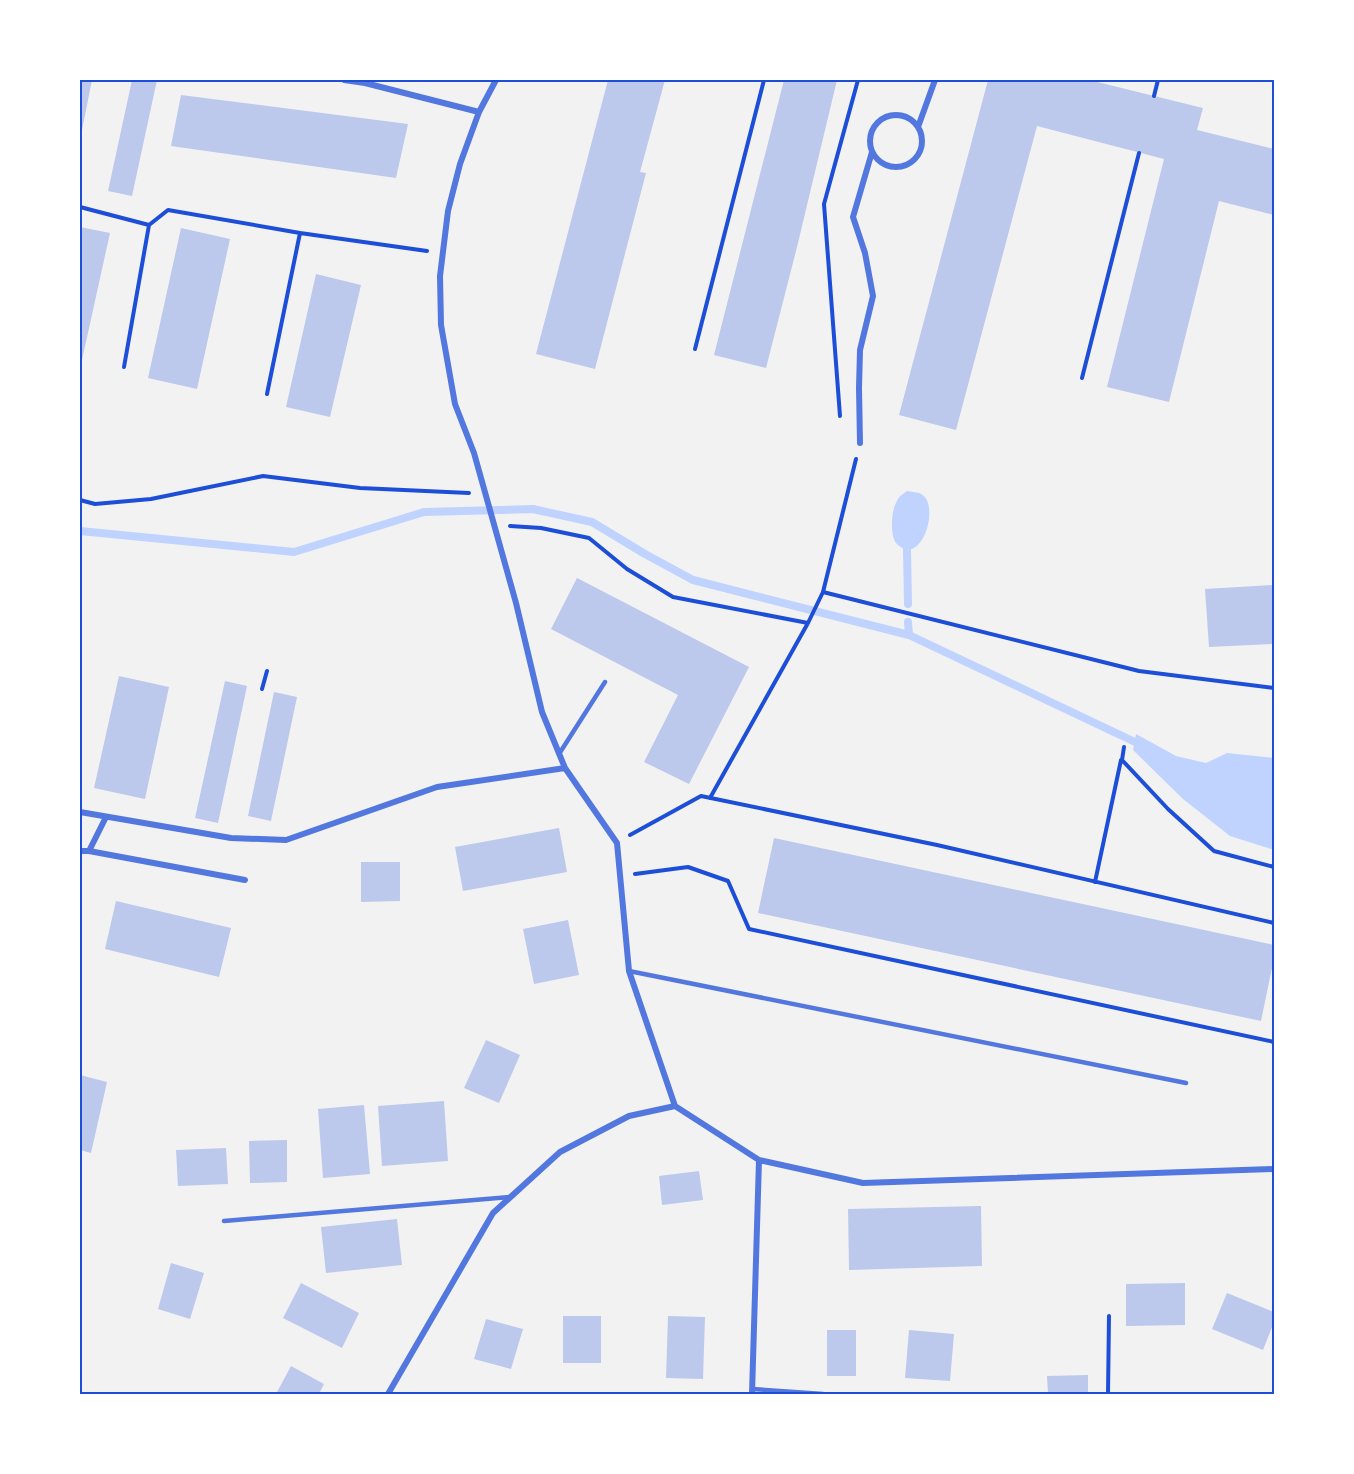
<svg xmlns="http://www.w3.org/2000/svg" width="1354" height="1474" font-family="'Work Sans',sans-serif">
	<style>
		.water { fill: #bfd3fe }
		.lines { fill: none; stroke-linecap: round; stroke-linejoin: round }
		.stream { stroke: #bfd3fe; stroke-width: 8 }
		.building { fill: #bdc9ec }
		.path { stroke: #1d4ed8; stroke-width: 4 }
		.service { stroke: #5277de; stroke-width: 4.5 }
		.minor { stroke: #5277de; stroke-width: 6 }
		.neatline { fill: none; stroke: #1d4ed8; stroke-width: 2 }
	</style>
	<rect width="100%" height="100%" fill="#f2f2f2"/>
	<!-- water -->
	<path class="water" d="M 907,491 C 911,492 918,492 921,494 C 941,504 922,567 898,545 C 889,538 891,510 897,501 C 899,496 903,494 907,491 Z
		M 1136,734 L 1176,756 L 1206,763 L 1227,753 L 1274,758 L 1274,850 L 1230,836 L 1183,799 L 1133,750 Z"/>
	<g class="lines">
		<!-- stream -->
		<path class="stream" d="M 80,531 L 294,552 L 424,512 L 533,509 L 592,522 L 645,554 L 693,580 L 909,635 L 1135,742
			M 907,550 L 908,604
			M 908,622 L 909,635"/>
	</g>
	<!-- building -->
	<path class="building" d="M 80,80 L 92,80 L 81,135 L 80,135 Z
		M 132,80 L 157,80 L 132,196 L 108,191 Z
		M 608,80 L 665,80 L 640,172 L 646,173 L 595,369 L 536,354 Z
		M 784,80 L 837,80 L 797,247 L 766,368 L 714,355 Z
		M 988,80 L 1089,80 L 1203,108 L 1197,130 L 1274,149 L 1274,215 L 1219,201 L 1169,402 L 1107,387 L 1164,159 L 1037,126 L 956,430 L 899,415 Z
		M 181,95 L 408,124 L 396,178 L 171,146 Z
		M 80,227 L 110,233 L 80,369 Z
		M 181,228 L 230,239 L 197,389 L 148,378 Z
		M 316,274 L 361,285 L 330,417 L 286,407 Z
		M 577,578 L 749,667 L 689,784 L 644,762 L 678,695 L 551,629 Z
		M 1274,585 L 1274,644 L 1209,647 L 1205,589 Z
		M 119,676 L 169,687 L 145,799 L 94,788 Z
		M 225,681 L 247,686 L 218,823 L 195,818 Z
		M 274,692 L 297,697 L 271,821 L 248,816 Z
		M 559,828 L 567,872 L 463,891 L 455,847 Z
		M 774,838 L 1274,945 L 1274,958 L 1261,1021 L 758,913 Z
		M 361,862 L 400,862 L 400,901 L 361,902 Z
		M 116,901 L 231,928 L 219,977 L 105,949 Z
		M 568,920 L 579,975 L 534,984 L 523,929 Z
		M 486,1040 L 520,1055 L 499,1103 L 464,1088 Z
		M 80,1075 L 107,1082 L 91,1153 L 80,1150 Z
		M 444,1101 L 448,1161 L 382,1166 L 378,1106 Z
		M 364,1105 L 370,1174 L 323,1178 L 318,1109 Z
		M 287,1140 L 287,1182 L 250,1183 L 249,1141 Z
		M 226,1148 L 228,1184 L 178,1186 L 176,1150 Z
		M 699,1171 L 703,1200 L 662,1205 L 659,1176 Z
		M 981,1206 L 982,1266 L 849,1270 L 848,1209 Z
		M 397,1219 L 402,1265 L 326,1273 L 321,1227 Z
		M 171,1263 L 204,1273 L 190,1319 L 158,1309 Z
		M 301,1283 L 359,1313 L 342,1348 L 283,1318 Z
		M 1185,1283 L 1185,1325 L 1126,1326 L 1126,1284 Z
		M 1227,1293 L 1274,1312 L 1274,1322 L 1263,1350 L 1212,1329 Z
		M 563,1316 L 601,1316 L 601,1363 L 563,1363 Z
		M 668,1316 L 705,1317 L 703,1379 L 666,1378 Z
		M 486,1319 L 523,1329 L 511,1369 L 474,1359 Z
		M 827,1330 L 856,1330 L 856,1376 L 827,1376 Z
		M 909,1330 L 954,1334 L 950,1381 L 905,1378 Z
		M 291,1366 L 324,1384 L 319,1394 L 276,1394 Z
		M 1088,1375 L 1088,1394 L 1048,1394 L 1047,1376 Z"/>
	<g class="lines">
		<!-- path -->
		<path class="path" d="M 1154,96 L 1158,80
			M 80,207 L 149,225
			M 695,349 L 764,80
			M 124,367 L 149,225 L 168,210 L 300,233 L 427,251
			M 1082,378 L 1139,153
			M 267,394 L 300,233
			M 840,416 L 824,204 L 858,80
			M 80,500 L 95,504 L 151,499 L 263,476 L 360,488 L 469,493
			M 510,526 L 541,528 L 589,538 L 627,569 L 673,597 L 808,623
			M 823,592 L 1139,671 L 1274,688
			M 262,689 L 267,671
			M 1124,747 L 1122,760 L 1168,809 L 1214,851 L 1274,867
			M 710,798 L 808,623 L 823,592 L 856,459
			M 630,835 L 701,796 L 937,845 L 1274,923
			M 635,874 L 688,867 L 728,881 L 749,929 L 1274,1042
			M 1095,882 L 1121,760
			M 1108,1394 L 1109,1316"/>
		<!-- service -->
		<path class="service" d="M 559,754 L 605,682
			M 629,971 L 1186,1083
			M 224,1221 L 510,1197
			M 752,1389 L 823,1394"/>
		<!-- minor -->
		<path class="minor" d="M 344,80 L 365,83 L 479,112
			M 496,80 L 479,112 L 460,164 L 448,211 L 440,276 L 441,325 L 455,404 L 474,453 L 516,603 L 542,712 L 565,768 L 617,843 L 629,971 L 675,1106 L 759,1160 L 863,1183 L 1274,1169
			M870 141a26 26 0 1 1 52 0a26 26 0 1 1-52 0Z
			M 918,127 L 935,80
			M 860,443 L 859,388 L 860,350 L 873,296 L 865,253 L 853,217 L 872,152
			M 80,812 L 231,838 L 286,840 L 437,787 L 565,768
			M 80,851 L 89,851 L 245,880
			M 89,851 L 106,817
			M 388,1394 L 493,1213 L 560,1152 L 629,1116 L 675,1106
			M 752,1394 L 759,1160"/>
	</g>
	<!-- border -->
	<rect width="1354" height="1474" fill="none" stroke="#ffffff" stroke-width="162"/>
	<rect x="81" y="81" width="1192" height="1312" class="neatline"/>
</svg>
